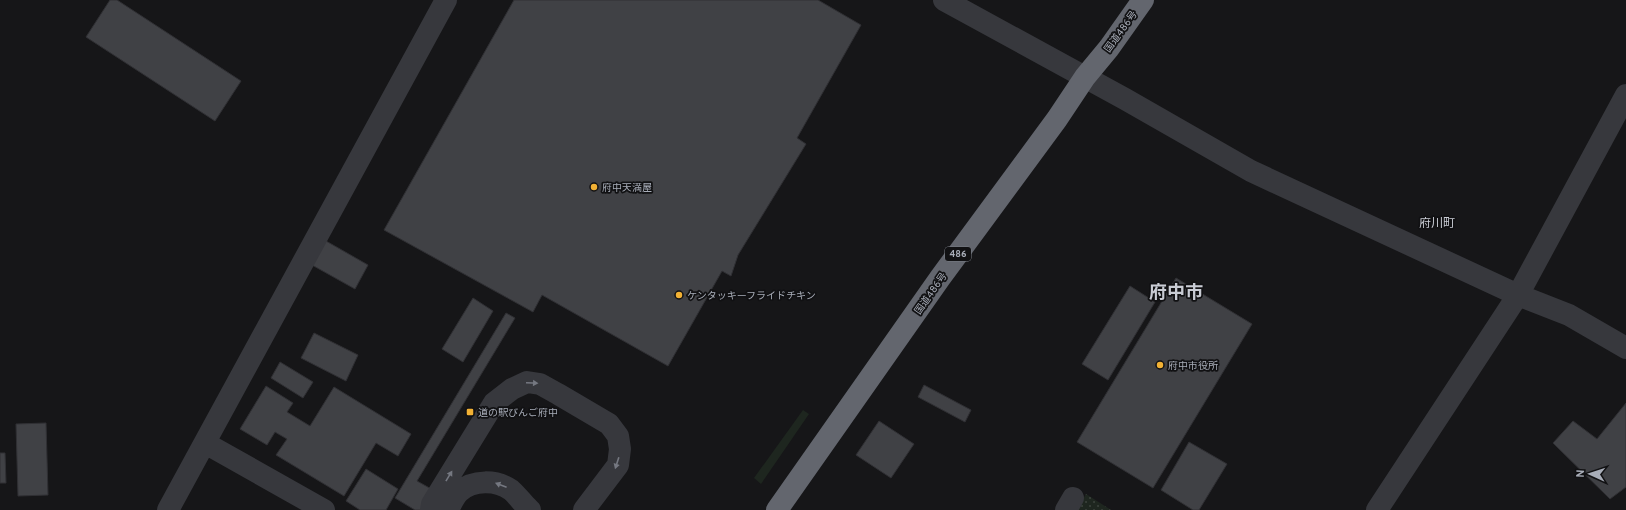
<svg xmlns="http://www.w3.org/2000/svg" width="1626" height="510" font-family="Overpass,'Noto Sans JP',sans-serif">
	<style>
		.grass { fill: #1e261f }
		.park { fill: url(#park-dots) }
		.building { fill: #404145; stroke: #303034 }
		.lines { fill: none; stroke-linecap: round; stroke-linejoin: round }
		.minor { stroke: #37383d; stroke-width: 22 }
		.highway { stroke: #63666e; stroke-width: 22 }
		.oneway { fill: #757881 }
		.poi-dot { fill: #f2b134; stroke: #111113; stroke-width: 1.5 }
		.labels { text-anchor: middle; stroke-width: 3.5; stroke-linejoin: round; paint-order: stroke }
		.shield { fill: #111113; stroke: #7b7e86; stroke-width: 1 }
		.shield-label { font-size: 9px; font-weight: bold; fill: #a8adb8 }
		.street-label { font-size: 10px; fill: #a8adb8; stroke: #111113 }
		.poi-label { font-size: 10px; fill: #a8adb8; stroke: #111113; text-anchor: start }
		.quarter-label { font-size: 12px; fill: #c9ccd4; stroke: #111113 }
		.town-label { font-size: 18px; font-weight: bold; fill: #c9ccd4; stroke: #111113 }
	</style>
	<defs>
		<pattern id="park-dots" width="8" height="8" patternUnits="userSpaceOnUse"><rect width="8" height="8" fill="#1e261f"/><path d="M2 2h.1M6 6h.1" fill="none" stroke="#3c433d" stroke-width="1.8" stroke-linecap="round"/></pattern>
	</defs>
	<rect width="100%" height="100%" fill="#161618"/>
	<!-- grass -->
	<path class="grass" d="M 803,410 L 809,414 L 761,484 L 754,478 Z"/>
	<!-- park -->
	<path class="park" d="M 1086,494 L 1111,510 L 1077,510 Z"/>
	<!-- building -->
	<path class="building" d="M 110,0 L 117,0 L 241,81 L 215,121 L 86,37 Z
		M 514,0 L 818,0 L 861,25 L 797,138 L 806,144 L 738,255 L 731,276 L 722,271 L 668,366 L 542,295 L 533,312 L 384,230 Z
		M 326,241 L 368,265 L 355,289 L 312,265 Z
		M 1176,278 L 1252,324 L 1153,488 L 1077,442 Z
		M 1130,286 L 1155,302 L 1108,380 L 1082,364 Z
		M 473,298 L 493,311 L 463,362 L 442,349 Z
		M 506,313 L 515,318 L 417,481 L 433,490 L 421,510 L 415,510 L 395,498 Z
		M 314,333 L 358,355 L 346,381 L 301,358 Z
		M 280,362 L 313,382 L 303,398 L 271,378 Z
		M 924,385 L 971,410 L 965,422 L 918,397 Z
		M 266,386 L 293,403 L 287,412 L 310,426 L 334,387 L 411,434 L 398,456 L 376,443 L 344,496 L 276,455 L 287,439 L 275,432 L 267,445 L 240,429 Z
		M 1626,403 L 1626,487 L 1610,499 L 1553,443 L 1573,421 L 1597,439 Z
		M 879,421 L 914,444 L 891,478 L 856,455 Z
		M 46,423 L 48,495 L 18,496 L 16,424 Z
		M 1189,442 L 1227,464 L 1199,510 L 1193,510 L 1161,490 Z
		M 0,453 L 5,453 L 6,483 L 0,483 Z
		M 366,469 L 398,489 L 386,510 L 360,510 L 346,501 Z"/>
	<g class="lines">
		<!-- minor -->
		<path class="minor" d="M 944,0 L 1125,99 L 1251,171 L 1518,295 L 1569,315 L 1626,348
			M 205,443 L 324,510
			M 168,510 L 446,0
			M 431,510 L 432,504 L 494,403 L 512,389 L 527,382 L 540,384 L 558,394 L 609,424 L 618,436 L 620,449 L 618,465 L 584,510
			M 448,510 C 451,504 454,497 459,492 C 473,479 497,480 511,490 C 518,496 523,504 530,510
			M 1066,510 L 1073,498
			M 1377,510 L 1518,295 L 1626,95"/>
		<!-- highway -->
		<path class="highway" d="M 777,510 L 940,278 L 1057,119 L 1085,77 L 1109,48 L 1143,0"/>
	</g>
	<!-- one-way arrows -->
	<defs><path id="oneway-solid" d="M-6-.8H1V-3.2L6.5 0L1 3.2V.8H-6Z"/></defs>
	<g class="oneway">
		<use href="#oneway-solid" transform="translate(532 383) rotate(3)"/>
		<use href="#oneway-solid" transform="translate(617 463) rotate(108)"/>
		<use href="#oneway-solid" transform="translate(449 476) rotate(-59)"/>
		<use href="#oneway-solid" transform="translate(501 485) rotate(-159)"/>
	</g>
	<!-- markers -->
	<g class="poi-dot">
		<circle cx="594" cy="187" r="4"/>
		<circle cx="679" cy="295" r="4"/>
		<circle cx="1160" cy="365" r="4"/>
		<rect x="466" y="408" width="8" height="8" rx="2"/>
	</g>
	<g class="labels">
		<!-- shield labels -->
		<rect class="shield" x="945" y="247" width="26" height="14" rx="3"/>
		<g class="shield-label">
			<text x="958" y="257">486</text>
		</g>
		<!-- street labels -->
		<g class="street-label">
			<text transform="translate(1120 31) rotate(-54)" y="4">国道486号</text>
			<text transform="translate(930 293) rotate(-55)" y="4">国道486号</text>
		</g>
		<!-- poi labels -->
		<g class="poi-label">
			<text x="602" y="191">府中天満屋</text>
			<text x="687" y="299">ケンタッキーフライドチキン</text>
			<text x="1168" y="369">府中市役所</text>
			<text x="478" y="416">道の駅びんご府中</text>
		</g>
		<!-- quarter labels -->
		<g class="quarter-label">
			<text x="1437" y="227">府川町</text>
		</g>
		<!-- town labels -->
		<g class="town-label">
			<text x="1176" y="298">府中市</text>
		</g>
	</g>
	<!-- north arrow -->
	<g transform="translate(1590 474) rotate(273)" stroke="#111113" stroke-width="3" paint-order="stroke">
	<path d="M0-3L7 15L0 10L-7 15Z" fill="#a8adb8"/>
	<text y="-6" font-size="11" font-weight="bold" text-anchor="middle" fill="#a8adb8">N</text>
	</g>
</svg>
